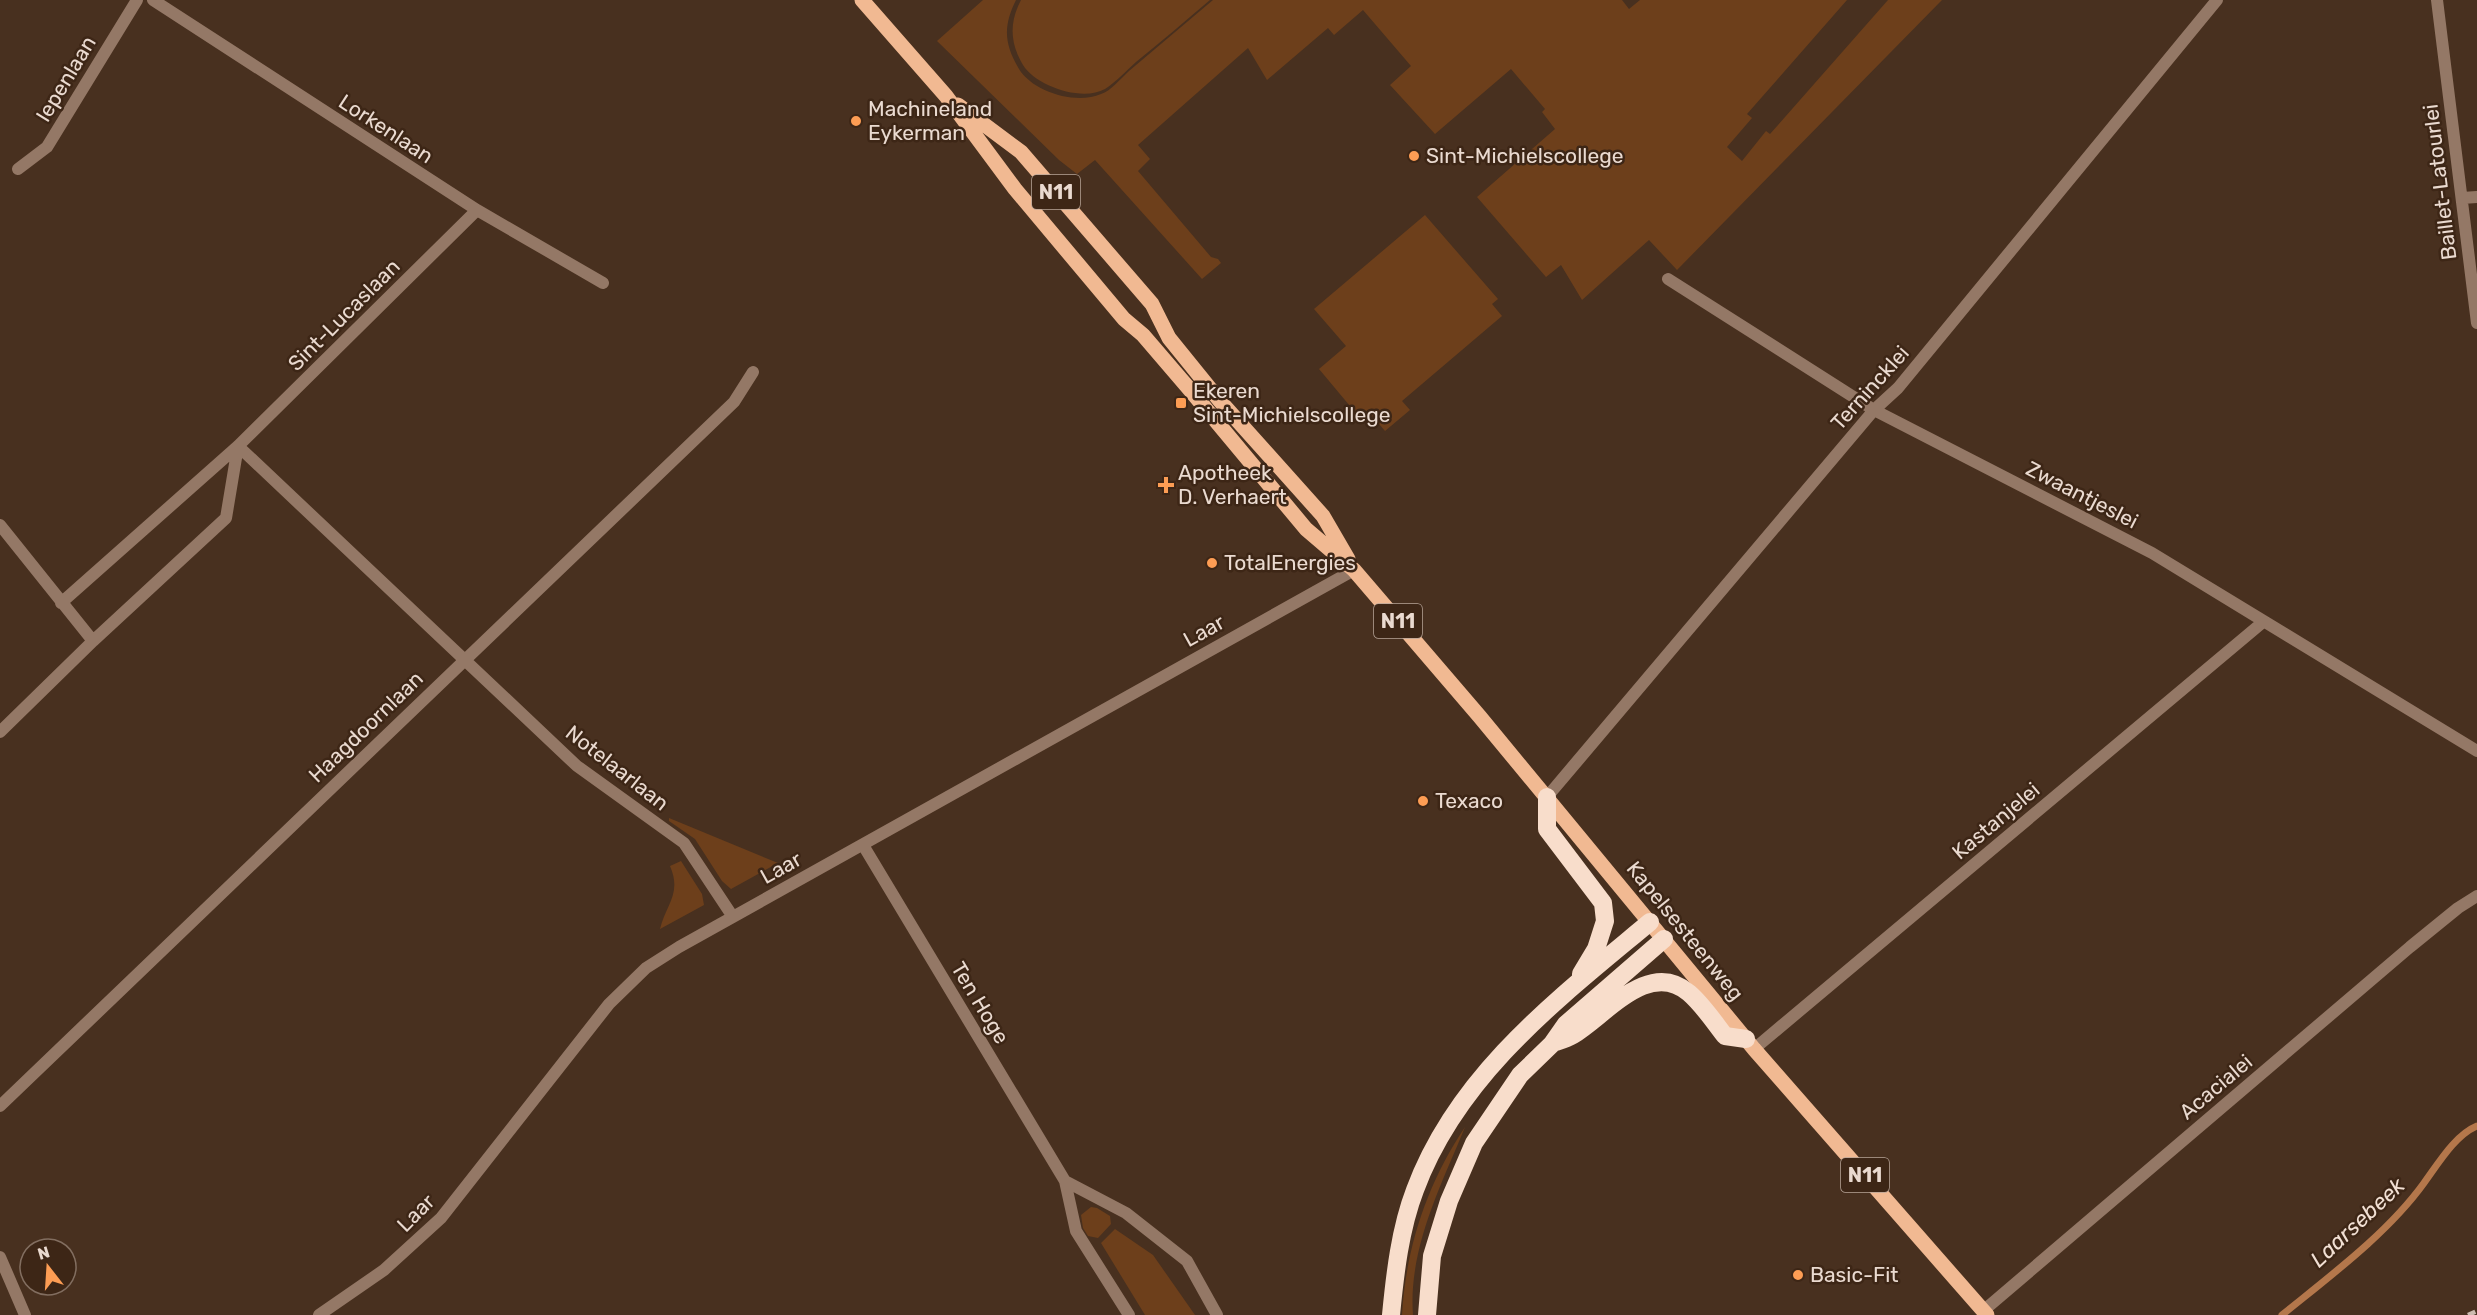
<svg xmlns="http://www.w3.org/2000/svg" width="2477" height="1315" font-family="Rubik,sans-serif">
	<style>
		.green { fill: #6d3f1b }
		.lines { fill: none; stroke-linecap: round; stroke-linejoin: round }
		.stream { stroke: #b4774b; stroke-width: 7 }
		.minor { stroke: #947866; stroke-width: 12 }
		.primary { stroke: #f1b992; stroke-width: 15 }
		.motorway { stroke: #f8ddcb; stroke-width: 18 }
		.rail { stroke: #cdbbb0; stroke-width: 4.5; stroke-dasharray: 8 8; stroke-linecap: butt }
		.poi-dot { fill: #fd9d54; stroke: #3d2616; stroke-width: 2 }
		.labels { text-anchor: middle; stroke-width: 5; stroke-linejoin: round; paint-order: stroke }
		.shield { fill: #3d2616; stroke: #b6a498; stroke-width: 1.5 }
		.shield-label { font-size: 20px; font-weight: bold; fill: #eadad0 }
		.street-label { font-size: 21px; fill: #eadad0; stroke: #3d2616 }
		.poi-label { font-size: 21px; fill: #eadad0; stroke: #3d2616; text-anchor: start }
		.water-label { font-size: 22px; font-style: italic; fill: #f2e0d4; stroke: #3d2616 }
	</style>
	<rect width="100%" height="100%" fill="#48301f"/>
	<!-- green -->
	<path class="green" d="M 983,0 L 1016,0 C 1003,26 1004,44 1019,69 C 1033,92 1076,105 1101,94 C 1111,91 1121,78 1129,71 C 1157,47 1185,24 1213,0 L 1622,0 L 1629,9 L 1640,0 L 1847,0 L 1747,114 L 1752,118 L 1727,147 L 1742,161 L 1766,131 L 1770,134 L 1888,0 L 1942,0 L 1677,270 L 1649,240 L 1582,300 L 1561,265 L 1546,277 L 1477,197 L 1555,129 L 1542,112 L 1545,109 L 1511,69 L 1435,134 L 1390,85 L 1411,66 L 1363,10 L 1334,35 L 1328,28 L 1267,80 L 1248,48 L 1138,145 L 1150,159 L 1138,171 L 1211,257 L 1218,259 L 1221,263 L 1202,279 L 1095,160 L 1077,174 L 1059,160 L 937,41 Z
		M 1021,0 L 1210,0 C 1185,21 1161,42 1136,62 C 1126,71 1116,82 1105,89 C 1082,102 1036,86 1023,65 C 1010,43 1009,23 1021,0 Z
		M 1425,215 L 1498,299 L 1492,304 L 1502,316 L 1402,401 L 1410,410 L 1385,431 L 1368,411 L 1360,418 L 1319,369 L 1346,346 L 1314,309 Z
		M 669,818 L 778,863 L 731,889 L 722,881 L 695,839 L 669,821 Z
		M 681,861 L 702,894 L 704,905 L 660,929 C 666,904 682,894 670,866 Z
		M 1465,1127 C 1441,1186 1408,1249 1413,1315 L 1402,1315 C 1406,1247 1427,1184 1465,1127 Z
		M 1091,1207 L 1097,1208 L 1110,1216 L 1111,1224 L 1098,1238 L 1088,1236 L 1083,1228 L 1081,1215 Z
		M 1115,1229 L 1153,1255 L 1195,1315 L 1145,1315 L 1101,1243 Z"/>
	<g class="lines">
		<!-- stream -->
		<path class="stream" d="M 2282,1315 C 2330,1276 2388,1233 2424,1183 C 2438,1164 2455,1135 2477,1126"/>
		<!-- minor -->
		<path class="minor" d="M 153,0 L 477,210 L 603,283
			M 2437,0 L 2477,323
			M 18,169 L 47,147 L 137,0
			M 2462,198 L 2477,197
			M 1668,279 L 1874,410 L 2152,553 L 2477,751
			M 238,446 L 577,766 L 684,843 L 733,917
			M 0,525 L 93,641
			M 61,603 L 238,446 L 477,210
			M 0,732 L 93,641 L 226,518 L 238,446
			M 1547,797 L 1874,410 L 1898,388 L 2217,0
			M 863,845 L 1065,1181 L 1076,1231 L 1129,1315
			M 1754,1049 L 2263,622
			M 0,1106 L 734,402 L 753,372
			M 1065,1181 L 1126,1213 L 1187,1261 L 1217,1315
			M 0,1257 L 25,1315
			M 1983,1311 L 2410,947 L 2458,908 L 2477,896
			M 319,1315 L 384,1270 L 441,1218 L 609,1004 L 646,968 L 679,947 L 1354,570"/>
		<!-- primary -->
		<path class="primary" d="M 862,0 L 946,96 L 1015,189 L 1124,319 L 1143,335 L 1191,391 L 1306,529 L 1354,570 L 1480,717 L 1754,1049 L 1987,1315
			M 958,105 L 1021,152 L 1152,304 L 1169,338 L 1220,401 L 1323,516 L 1348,559"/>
		<!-- motorway -->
		<path class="motorway" d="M 1547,797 L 1547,829 L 1603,903 L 1605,921 L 1596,949 L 1581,974
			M 1556,1042 C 1562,1040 1568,1038 1573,1035 C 1605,1016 1649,958 1689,993 C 1703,1005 1714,1022 1725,1036 L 1746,1039
			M 1391,1315 C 1395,1274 1400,1229 1415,1190 C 1458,1074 1559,998 1650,922
			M 1427,1315 L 1432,1256 L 1449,1201 L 1474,1143 L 1520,1075 L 1552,1044 L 1566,1024 L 1664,939"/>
		<!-- rail -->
		<path class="rail" d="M 2468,1315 L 2477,1311"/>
	</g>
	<!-- markers -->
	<g class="poi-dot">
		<circle cx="856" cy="121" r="6"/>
		<circle cx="1414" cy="156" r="6"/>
		<rect x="1175" y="397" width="12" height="12" rx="3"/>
		<path d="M1163 476h6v6h6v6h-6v6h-6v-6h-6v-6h6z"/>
		<circle cx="1212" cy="563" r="6"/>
		<circle cx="1423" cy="801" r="6"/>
		<circle cx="1798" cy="1275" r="6"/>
	</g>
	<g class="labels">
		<!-- shield labels -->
		<g class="shield">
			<rect x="1032" y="175" width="48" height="34" rx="4.5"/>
			<rect x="1374" y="604" width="48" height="34" rx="4.5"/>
			<rect x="1841" y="1158" width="48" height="34" rx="4.5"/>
		</g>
		<g class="shield-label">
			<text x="1056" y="199">N11</text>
			<text x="1398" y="628">N11</text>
			<text x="1865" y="1182">N11</text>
		</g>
		<!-- street labels -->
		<g class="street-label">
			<text transform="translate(66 79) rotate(-59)" y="7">Iepenlaan</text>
			<text transform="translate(386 129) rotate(33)" y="7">Lorkenlaan</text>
			<text transform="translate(2440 182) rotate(-97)" y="7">Baillet-Latourlei</text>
			<text transform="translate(344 315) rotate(-45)" y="7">Sint-Lucaslaan</text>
			<text transform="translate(1870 388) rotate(-48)" y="7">Ternincklei</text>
			<text transform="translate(2082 495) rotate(27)" y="7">Zwaantjeslei</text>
			<text transform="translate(1204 631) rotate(-29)" y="7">Laar</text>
			<text transform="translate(366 727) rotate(-44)" y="7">Haagdoornlaan</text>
			<text transform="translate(617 768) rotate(38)" y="7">Notelaarlaan</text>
			<text transform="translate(1996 821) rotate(-40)" y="7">Kastanjelei</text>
			<text transform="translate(781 868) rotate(-29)" y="7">Laar</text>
			<text transform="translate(1685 931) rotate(51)" y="7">Kapelsesteenweg</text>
			<text transform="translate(980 1003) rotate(59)" y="7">Ten Hoge</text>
			<text transform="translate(2216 1087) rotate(-40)" y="7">Acacialei</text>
			<text transform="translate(416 1213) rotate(-45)" y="7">Laar</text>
		</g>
		<!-- poi labels -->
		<g class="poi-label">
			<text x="868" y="116">Machineland<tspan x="868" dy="24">Eykerman</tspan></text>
			<text x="1426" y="163">Sint-Michielscollege</text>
			<text x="1193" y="398">Ekeren<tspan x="1193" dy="24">Sint-Michielscollege</tspan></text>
			<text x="1178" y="480">Apotheek<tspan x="1178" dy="24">D. Verhaert</tspan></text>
			<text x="1224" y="570">TotalEnergies</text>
			<text x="1435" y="808">Texaco</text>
			<text x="1810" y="1282">Basic-Fit</text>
		</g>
		<!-- water labels -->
		<g class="water-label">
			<text transform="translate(2357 1222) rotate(-43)" y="8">Laarsebeek</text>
		</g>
	</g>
	<!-- north arrow -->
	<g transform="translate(48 1267) rotate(343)"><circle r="28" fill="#3d2616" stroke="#826e60" stroke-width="1.5"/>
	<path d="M0-4.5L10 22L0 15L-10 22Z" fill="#fd9d54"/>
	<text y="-9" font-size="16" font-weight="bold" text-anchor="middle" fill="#eadad0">N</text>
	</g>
</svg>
